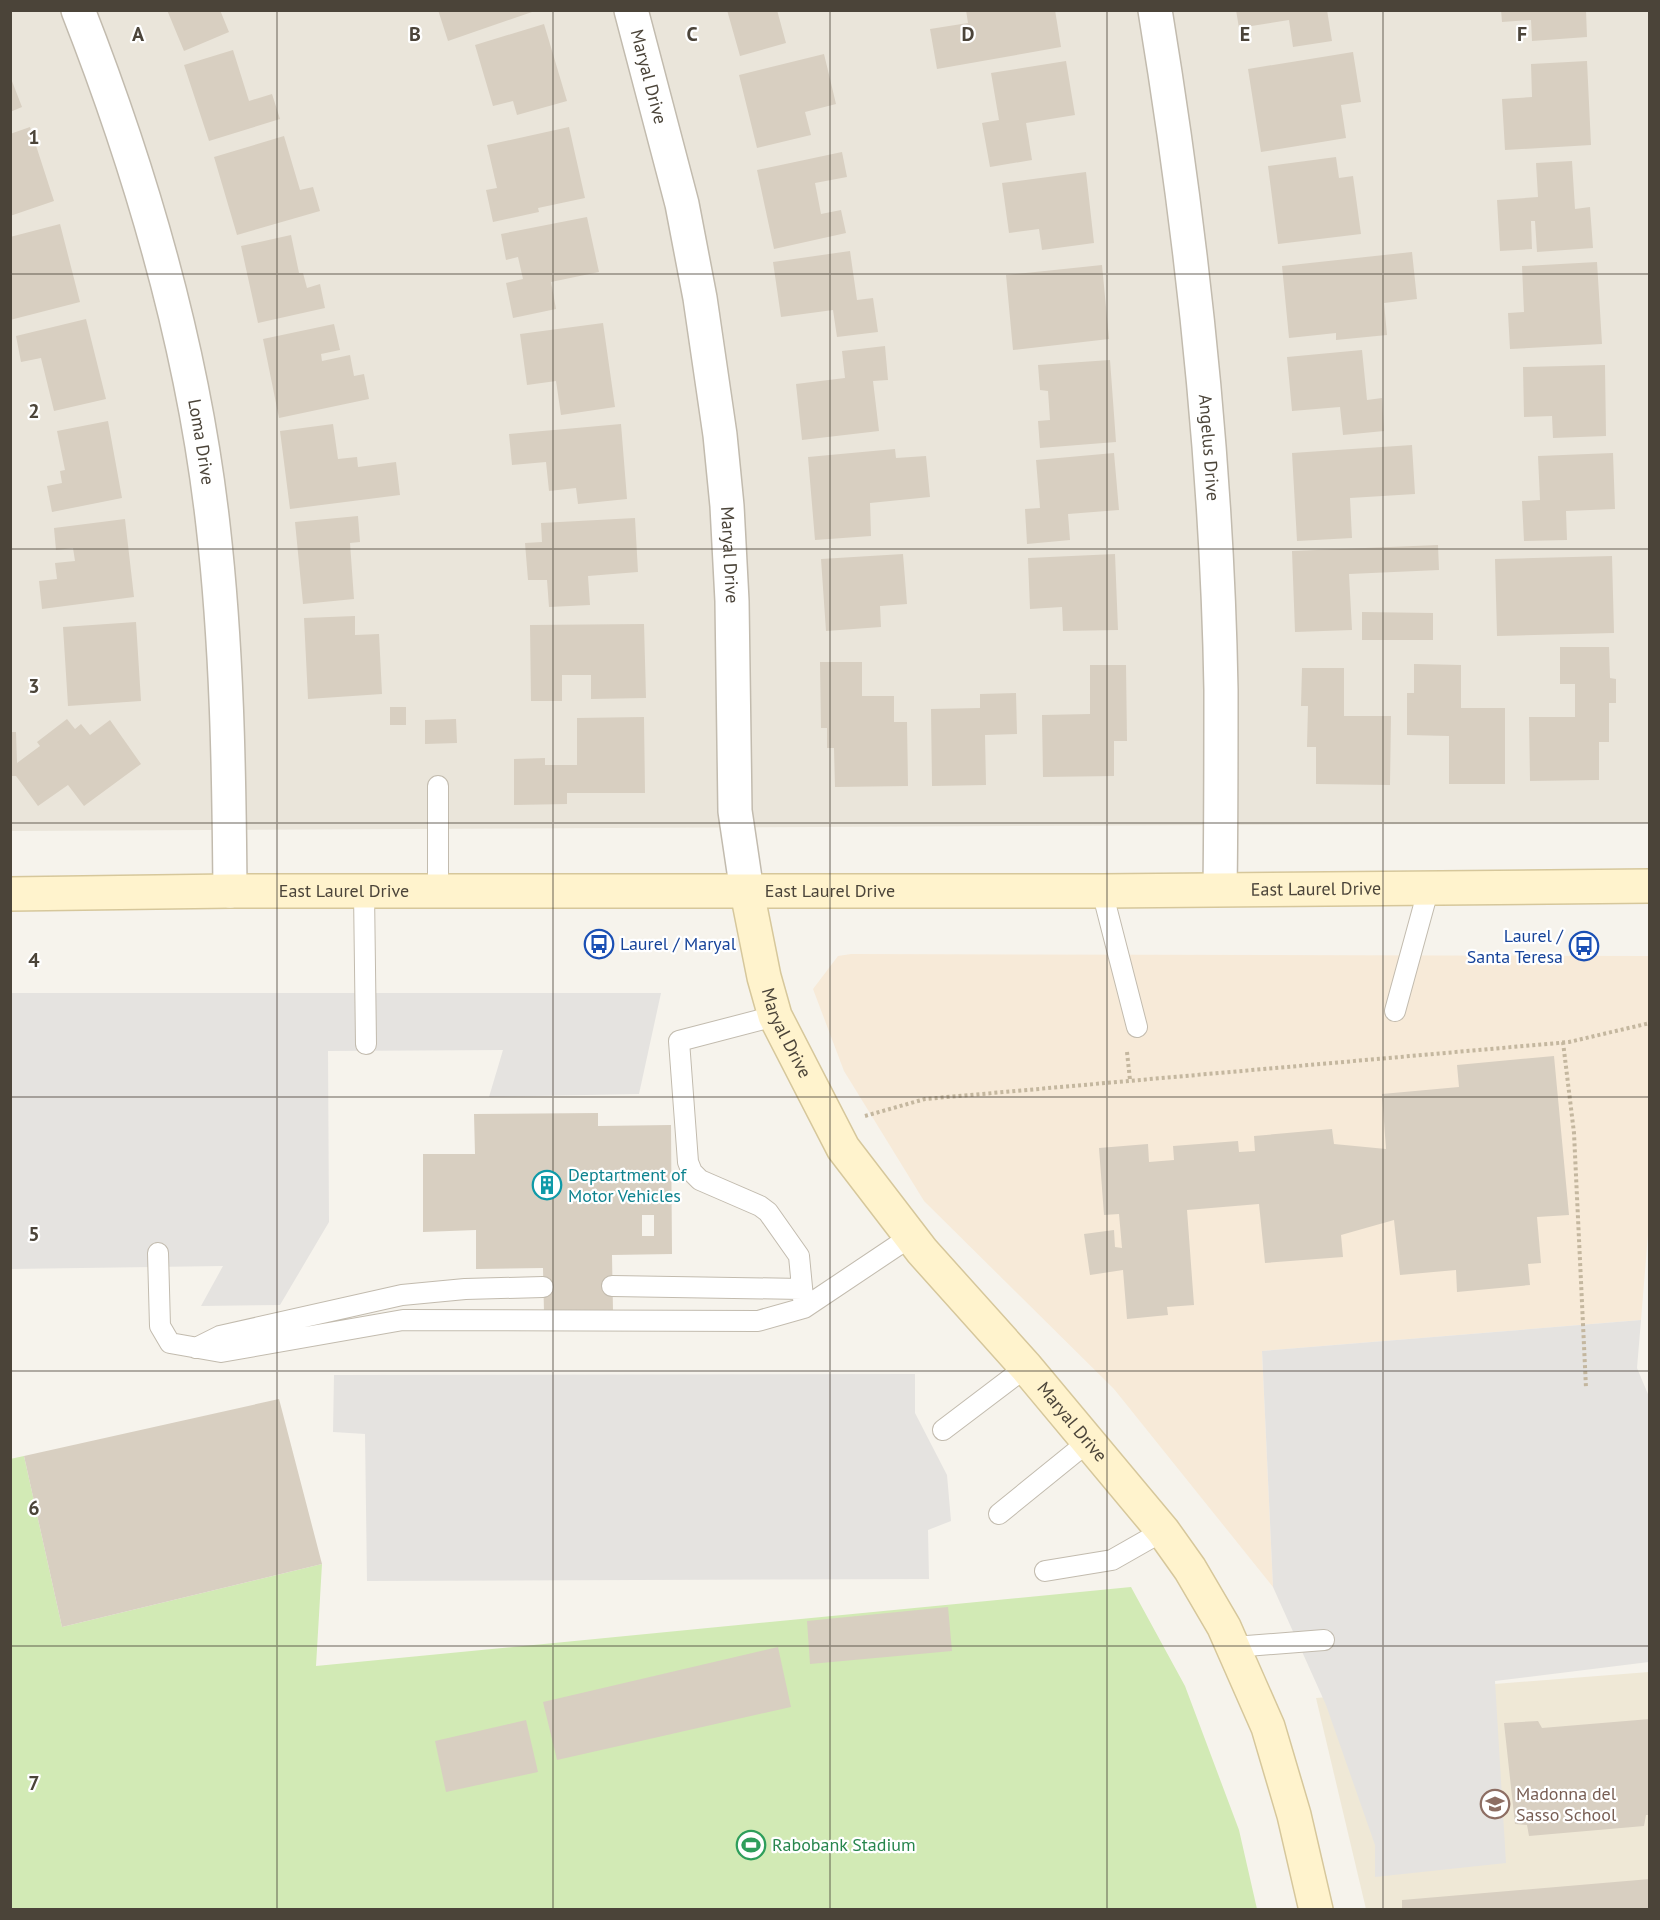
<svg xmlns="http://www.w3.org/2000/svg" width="1660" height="1920" font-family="'PT Sans',sans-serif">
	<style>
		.residential { fill: #eae5da }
		.commercial { fill: #f7ead8 }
		.education { fill: #efe8d6 }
		.green { fill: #d2eab5 }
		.parking { fill: #e5e3e0 }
		.building { fill: #d8cfc1; fill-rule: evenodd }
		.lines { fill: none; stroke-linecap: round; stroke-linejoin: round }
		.lane-casing { stroke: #c2bbae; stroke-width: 22 }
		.street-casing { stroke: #c2bbae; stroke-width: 36 }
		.secondary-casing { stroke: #d6c79b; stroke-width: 36 }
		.path { stroke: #c4b79f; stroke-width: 4; stroke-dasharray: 3 3; stroke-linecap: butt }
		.lane { stroke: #fff; stroke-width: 20 }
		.street { stroke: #fff; stroke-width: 33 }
		.secondary { stroke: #fff3cd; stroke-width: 33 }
		.grid { fill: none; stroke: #4b4439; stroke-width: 1.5; stroke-opacity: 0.55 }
		.labels { text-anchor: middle; stroke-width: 4.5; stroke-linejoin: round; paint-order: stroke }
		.street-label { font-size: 18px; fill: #4b4439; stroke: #fff }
		.transit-label { font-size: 18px; fill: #164399; stroke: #fff; text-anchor: end }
		.culture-label { font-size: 18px; fill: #0d838f; stroke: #fff; text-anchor: start }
		.education-label { font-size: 18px; fill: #785e54; stroke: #fff; text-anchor: start }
		.leisure-label { font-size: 18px; fill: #27864d; stroke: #fff; text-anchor: start }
		.grid-label { font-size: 20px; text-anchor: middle; font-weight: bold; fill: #4b4439; stroke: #fff; stroke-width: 4.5; stroke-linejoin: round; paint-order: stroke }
	</style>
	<rect width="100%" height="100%" fill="#f6f3ec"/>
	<!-- residential -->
	<path class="residential" d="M 10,11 L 1649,11 L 1649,823 L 11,831 Z"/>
	<!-- commercial -->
	<path class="commercial" d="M 851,954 L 1649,956 L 1650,1210 L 1641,1320 L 1262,1351 L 1273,1587 L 1114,1389 L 924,1201 L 844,1071 L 813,989 L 838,956 Z"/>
	<!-- education -->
	<path class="education" d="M 1649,1672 L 1649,1909 L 1366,1909 L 1316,1698 Z"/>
	<!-- green -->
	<path class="green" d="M 24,1456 L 62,1627 L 322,1564 L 316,1666 L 1131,1587 L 1185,1686 L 1239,1830 L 1257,1909 L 11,1909 L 10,1459 Z"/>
	<!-- parking -->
	<path class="parking" d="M 10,993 L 661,993 L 639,1094 L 489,1097 L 503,1050 L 328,1051 L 329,1222 L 280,1305 L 201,1306 L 223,1266 L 11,1269 Z
		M 1641,1320 L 1637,1368 L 1650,1399 L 1649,1662 L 1495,1681 L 1506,1863 L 1375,1877 L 1375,1845 L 1326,1705 L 1273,1587 L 1262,1351 Z
		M 915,1374 L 915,1413 L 947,1475 L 951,1521 L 928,1530 L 929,1579 L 367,1581 L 365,1434 L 333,1432 L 334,1375 Z"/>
	<!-- building -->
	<path class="building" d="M 167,10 L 220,10 L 229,32 L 184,51 Z
		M 438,10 L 535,10 L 535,11 L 448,41 Z
		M 727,10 L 777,10 L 786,43 L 740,56 Z
		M 966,10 L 1055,10 L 1061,47 L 937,69 L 930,29 L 968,23 Z
		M 1236,10 L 1327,10 L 1332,41 L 1293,47 L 1289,20 L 1239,28 Z
		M 1501,10 L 1586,10 L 1587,37 L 1532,41 L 1531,20 L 1502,22 Z
		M 544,24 L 567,101 L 517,115 L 513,101 L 493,106 L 475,45 Z
		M 233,50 L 249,101 L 272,94 L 280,119 L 209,141 L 184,65 Z
		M 1353,52 L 1361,102 L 1341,105 L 1346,138 L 1261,152 L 1248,69 Z
		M 824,54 L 836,104 L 805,112 L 811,135 L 757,148 L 739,75 Z
		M 1066,61 L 1075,115 L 1026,123 L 1032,160 L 990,167 L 982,123 L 999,120 L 991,73 Z
		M 1587,61 L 1591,145 L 1505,150 L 1502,99 L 1532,97 L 1531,64 Z
		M 10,76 L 22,107 L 10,112 Z
		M 30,127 L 54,201 L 10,216 L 10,134 Z
		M 569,127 L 585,198 L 538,208 L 539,212 L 493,222 L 486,190 L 497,188 L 487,145 Z
		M 284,136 L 300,190 L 313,187 L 320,211 L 237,235 L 214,157 Z
		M 842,152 L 847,177 L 815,183 L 821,214 L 841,210 L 846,233 L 774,249 L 757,170 Z
		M 1336,157 L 1339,178 L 1353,176 L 1361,234 L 1278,244 L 1268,166 Z
		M 1572,161 L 1575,209 L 1590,207 L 1593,248 L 1537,252 L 1535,221 L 1531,221 L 1532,249 L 1500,251 L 1497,200 L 1538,197 L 1536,163 Z
		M 1086,172 L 1094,243 L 1042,250 L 1039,229 L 1009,233 L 1002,183 Z
		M 587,217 L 599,272 L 551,282 L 556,309 L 513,318 L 506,283 L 523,279 L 518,257 L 506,260 L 501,234 Z
		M 60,224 L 80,302 L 10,320 L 10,237 Z
		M 291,235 L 299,273 L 303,273 L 307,288 L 320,284 L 325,308 L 258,323 L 241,246 Z
		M 850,251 L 857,300 L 873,298 L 878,332 L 837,337 L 833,310 L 781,317 L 773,262 Z
		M 1412,252 L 1417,299 L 1384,303 L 1387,335 L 1336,340 L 1336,333 L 1289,338 L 1282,266 Z
		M 1597,262 L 1602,344 L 1510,349 L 1508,313 L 1524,312 L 1522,266 Z
		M 1102,265 L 1109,339 L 1013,350 L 1006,275 Z
		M 86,319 L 106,399 L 54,411 L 41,358 L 21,362 L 16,336 Z
		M 603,323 L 615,407 L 561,415 L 556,381 L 527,385 L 520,334 Z
		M 334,324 L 340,350 L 321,354 L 322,361 L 350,355 L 354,376 L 364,374 L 369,399 L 279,418 L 263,339 Z
		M 885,346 L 888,380 L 873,381 L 879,431 L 802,440 L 796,384 L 845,378 L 842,351 Z
		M 1362,350 L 1367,400 L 1382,398 L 1384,431 L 1343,435 L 1340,407 L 1292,411 L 1287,357 Z
		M 1110,360 L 1116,442 L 1040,448 L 1038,421 L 1050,420 L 1048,391 L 1040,390 L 1038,365 Z
		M 1605,365 L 1606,436 L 1553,438 L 1552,416 L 1524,417 L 1523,367 Z
		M 108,421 L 122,498 L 52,512 L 47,486 L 62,483 L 60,471 L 65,470 L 57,431 Z
		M 333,424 L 338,459 L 357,457 L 358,467 L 396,462 L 400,495 L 290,509 L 280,431 Z
		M 621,424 L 627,499 L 578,504 L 576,488 L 549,491 L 546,462 L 512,465 L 509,434 Z
		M 1412,445 L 1415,494 L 1350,498 L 1352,538 L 1297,541 L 1292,453 Z
		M 895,449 L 896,458 L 926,456 L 930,497 L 870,503 L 871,536 L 815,540 L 808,457 Z
		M 1114,453 L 1119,510 L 1068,514 L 1070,540 L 1027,544 L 1025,509 L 1040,508 L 1036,460 Z
		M 1613,453 L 1615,509 L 1566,511 L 1567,540 L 1524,541 L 1522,501 L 1540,500 L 1538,456 Z
		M 358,516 L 360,542 L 350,543 L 354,599 L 303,604 L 295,522 Z
		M 635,518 L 638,572 L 588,576 L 590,605 L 549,607 L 547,580 L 528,580 L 525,543 L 542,542 L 541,523 Z
		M 125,519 L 134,597 L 42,609 L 39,581 L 57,579 L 55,563 L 75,561 L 73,548 L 56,550 L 54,528 Z
		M 1438,545 L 1439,570 L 1349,574 L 1352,630 L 1295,632 L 1292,551 Z
		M 903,554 L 907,604 L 880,606 L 881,627 L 826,631 L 821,559 Z
		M 1115,554 L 1118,630 L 1063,631 L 1062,607 L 1030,609 L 1028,558 Z
		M 1612,556 L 1614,633 L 1497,636 L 1495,559 Z
		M 1362,612 L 1433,613 L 1433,640 L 1362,640 Z
		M 355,616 L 355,635 L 379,634 L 382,694 L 308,699 L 304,618 Z
		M 136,622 L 141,701 L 68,706 L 63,627 Z
		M 644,624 L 646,698 L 591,699 L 591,675 L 562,675 L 562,701 L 531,701 L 530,625 Z
		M 1560,647 L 1609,647 L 1610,678 L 1616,679 L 1616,703 L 1609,703 L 1609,742 L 1599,742 L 1599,780 L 1530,781 L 1529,717 L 1575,717 L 1575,684 L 1560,684 Z
		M 820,662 L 862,662 L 862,696 L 894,696 L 894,722 L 907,722 L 908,786 L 835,787 L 834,748 L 827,748 L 827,728 L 821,728 Z
		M 1414,664 L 1461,665 L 1461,708 L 1505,708 L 1505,784 L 1449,784 L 1449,736 L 1407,735 L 1407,693 L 1414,693 Z
		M 1090,665 L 1126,665 L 1127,741 L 1114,741 L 1114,776 L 1043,777 L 1042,715 L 1090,714 Z
		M 1302,668 L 1344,668 L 1344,716 L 1391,716 L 1390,785 L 1316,784 L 1316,747 L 1307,747 L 1308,706 L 1301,706 Z
		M 1016,693 L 1017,734 L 985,735 L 986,785 L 932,786 L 931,709 L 980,708 L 980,694 Z
		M 390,707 L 406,707 L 406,725 L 390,725 Z
		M 644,717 L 645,793 L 567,793 L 567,804 L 514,805 L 514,759 L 545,758 L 545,765 L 577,765 L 577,718 Z
		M 67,719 L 75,729 L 81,724 L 90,735 L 110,720 L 141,764 L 84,806 L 68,785 L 38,806 L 16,776 L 10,776 L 10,732 L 16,732 L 17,763 L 40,746 L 37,742 Z
		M 456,719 L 457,743 L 425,744 L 425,720 Z
		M 1554,1056 L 1569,1215 L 1537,1217 L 1541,1263 L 1528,1264 L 1530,1285 L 1457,1292 L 1456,1270 L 1400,1275 L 1394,1220 L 1341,1235 L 1343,1257 L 1265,1263 L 1259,1204 L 1187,1210 L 1194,1305 L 1167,1307 L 1168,1315 L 1127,1319 L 1123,1270 L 1090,1275 L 1084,1234 L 1114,1230 L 1115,1247 L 1122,1248 L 1119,1214 L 1104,1215 L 1099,1148 L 1148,1144 L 1149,1162 L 1174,1160 L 1173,1146 L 1238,1141 L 1239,1152 L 1255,1151 L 1254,1136 L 1332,1129 L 1334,1144 L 1386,1149 L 1382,1094 L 1459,1087 L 1457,1065 Z
		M 598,1113 L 598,1126 L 671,1125 L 672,1254 L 612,1255 L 613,1311 L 544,1312 L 543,1268 L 476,1269 L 476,1230 L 423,1232 L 423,1154 L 475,1154 L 474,1114 ZM 642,1215 L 654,1215 L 654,1236 L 642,1236 Z
		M 279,1399 L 322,1564 L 62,1627 L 24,1456 Z
		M 948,1607 L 952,1651 L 810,1664 L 807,1621 Z
		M 778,1647 L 791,1707 L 557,1760 L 543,1702 Z
		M 1650,1719 L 1650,1815 L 1646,1815 L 1644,1826 L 1529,1836 L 1527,1825 L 1515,1824 L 1504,1723 L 1538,1721 L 1542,1728 Z
		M 526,1720 L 538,1772 L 446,1792 L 435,1741 Z
		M 1650,1879 L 1650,1910 L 1402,1910 L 1402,1900 Z"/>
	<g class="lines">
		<!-- lane casing -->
		<g class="lane-casing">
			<path id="lane" d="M 438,891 L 438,786
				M 1102,891 L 1137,1027
				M 364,892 L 366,1044
				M 1395,1011 L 1429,887
				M 775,1016 L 679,1041 L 688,1162 L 692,1172 L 700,1180 L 760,1206 L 768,1212 L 799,1256 L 804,1308
				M 158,1253 L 160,1326 L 170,1343 L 221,1352 L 403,1320 L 758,1321 L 804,1308 L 910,1237
				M 612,1286 L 802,1289
				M 196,1348 L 220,1336 L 402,1295 L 465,1289 L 543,1287
				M 943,1430 L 1026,1367
				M 999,1514 L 1089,1441
				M 1045,1571 L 1112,1560 L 1163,1531
				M 1234,1647 L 1324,1640"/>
		</g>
		<!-- street casing -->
		<g class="street-casing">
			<g id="street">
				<path id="s1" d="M 78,10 C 143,176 193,348 213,525 C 227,647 229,769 230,891"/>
				<path id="s2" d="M 631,10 L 682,204 L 700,298 L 720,435 L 727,506 L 732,601 L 735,811 L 747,892"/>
				<path id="s3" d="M 1155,10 C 1192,235 1217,463 1221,690 C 1221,756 1221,823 1220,889"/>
			</g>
		</g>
		<!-- secondary casing -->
		<g class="secondary-casing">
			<g id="secondary">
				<path id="s4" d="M 747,892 L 764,977 L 775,1016 L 843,1148 L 922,1251 L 1026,1367 L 1163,1531 L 1190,1569 L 1224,1627 L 1268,1727 L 1294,1815 L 1316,1910"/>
				<path id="s5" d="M 10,894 L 230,891 L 1102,891 L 1650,886"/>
			</g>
		</g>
		<!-- path -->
		<path class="path" d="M 1563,1042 L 1574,1133 L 1586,1388
			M 1127,1052 L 1130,1080
			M 865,1116 L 925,1099 L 1569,1042 L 1650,1023"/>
		<!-- lane -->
		<use href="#lane" class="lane"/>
		<!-- street -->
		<use href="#street" class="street"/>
		<!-- secondary -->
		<use href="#secondary" class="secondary"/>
	</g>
	<!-- grid -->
	<path class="grid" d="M 277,10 L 277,1910M 553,10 L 553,1910M 830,10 L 830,1910M 1107,10 L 1107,1910M 1383,10 L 1383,1910M 10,274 L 1650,274M 10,549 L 1650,549M 10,823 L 1650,823M 10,1097 L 1650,1097M 10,1371 L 1650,1371M 10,1646 L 1650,1646"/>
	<!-- icons -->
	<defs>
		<g id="bus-ring" transform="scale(1.5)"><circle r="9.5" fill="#fff" stroke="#1a4fb4" stroke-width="1.5"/><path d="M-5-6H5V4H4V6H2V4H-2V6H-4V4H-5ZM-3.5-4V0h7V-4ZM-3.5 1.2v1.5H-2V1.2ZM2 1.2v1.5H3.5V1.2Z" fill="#1a4fb4"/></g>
		<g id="building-ring" transform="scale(1.5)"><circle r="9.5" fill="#fff" stroke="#0f9aa8" stroke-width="1.5"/><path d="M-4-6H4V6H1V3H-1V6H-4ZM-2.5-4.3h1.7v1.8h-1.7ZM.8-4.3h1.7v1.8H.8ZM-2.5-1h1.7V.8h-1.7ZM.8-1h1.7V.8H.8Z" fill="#0f9aa8"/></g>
		<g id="school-ring" transform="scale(1.5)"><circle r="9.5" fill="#fff" stroke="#8d6e63" stroke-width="1.5"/><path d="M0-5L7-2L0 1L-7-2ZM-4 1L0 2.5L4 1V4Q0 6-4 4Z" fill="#8d6e63"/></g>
		<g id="stadium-ring" transform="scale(1.5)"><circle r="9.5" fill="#fff" stroke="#2e9e5b" stroke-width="1.5"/><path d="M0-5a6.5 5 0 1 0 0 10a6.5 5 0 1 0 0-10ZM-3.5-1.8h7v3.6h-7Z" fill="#2e9e5b"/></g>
	</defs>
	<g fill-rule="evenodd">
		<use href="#bus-ring" x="599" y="944"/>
		<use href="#bus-ring" x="1584" y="946"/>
		<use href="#building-ring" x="547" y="1185"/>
		<use href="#school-ring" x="1495" y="1804"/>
		<use href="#stadium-ring" x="751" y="1845"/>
	</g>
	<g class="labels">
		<!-- street labels -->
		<g class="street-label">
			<text dy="6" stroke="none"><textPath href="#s2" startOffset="69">Maryal Drive</textPath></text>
			<text dy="6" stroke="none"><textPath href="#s1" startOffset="450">Loma Drive</textPath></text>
			<text dy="6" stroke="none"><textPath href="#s3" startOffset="441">Angelus Drive</textPath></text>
			<text dy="6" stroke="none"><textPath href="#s2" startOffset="555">Maryal Drive</textPath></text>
			<text dy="6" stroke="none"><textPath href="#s5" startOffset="1306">East Laurel Drive</textPath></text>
			<text dy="6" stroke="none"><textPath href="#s5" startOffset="334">East Laurel Drive</textPath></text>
			<text dy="6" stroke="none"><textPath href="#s5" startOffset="820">East Laurel Drive</textPath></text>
			<text dy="6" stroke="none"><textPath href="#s4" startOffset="147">Maryal Drive</textPath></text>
			<text dy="6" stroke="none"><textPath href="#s4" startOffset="633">Maryal Drive</textPath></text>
		</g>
		<!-- transit labels -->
		<g class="transit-label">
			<text x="1563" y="942">Laurel /<tspan x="1563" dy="21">Santa Teresa</tspan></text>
			<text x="620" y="950" text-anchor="start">Laurel / Maryal</text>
		</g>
		<!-- culture labels -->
		<g class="culture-label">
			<text x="568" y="1181">Deptartment of<tspan x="568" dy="21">Motor Vehicles</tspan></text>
		</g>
		<!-- education labels -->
		<g class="education-label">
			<text x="1516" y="1800">Madonna del<tspan x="1516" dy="21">Sasso School</tspan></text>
		</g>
		<!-- leisure labels -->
		<g class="leisure-label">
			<text x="772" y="1851">Rabobank Stadium</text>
		</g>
	</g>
	<g class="grid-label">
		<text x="138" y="41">A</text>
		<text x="415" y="41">B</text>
		<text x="692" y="41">C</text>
		<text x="968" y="41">D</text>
		<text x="1245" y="41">E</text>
		<text x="1522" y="41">F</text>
		<text x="34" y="144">1</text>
		<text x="34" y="418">2</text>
		<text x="34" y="693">3</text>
		<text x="34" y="967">4</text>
		<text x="34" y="1241">5</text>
		<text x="34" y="1515">6</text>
		<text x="34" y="1790">7</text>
	</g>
	<!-- border -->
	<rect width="1660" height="1920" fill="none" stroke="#4b4439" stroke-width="24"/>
</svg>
